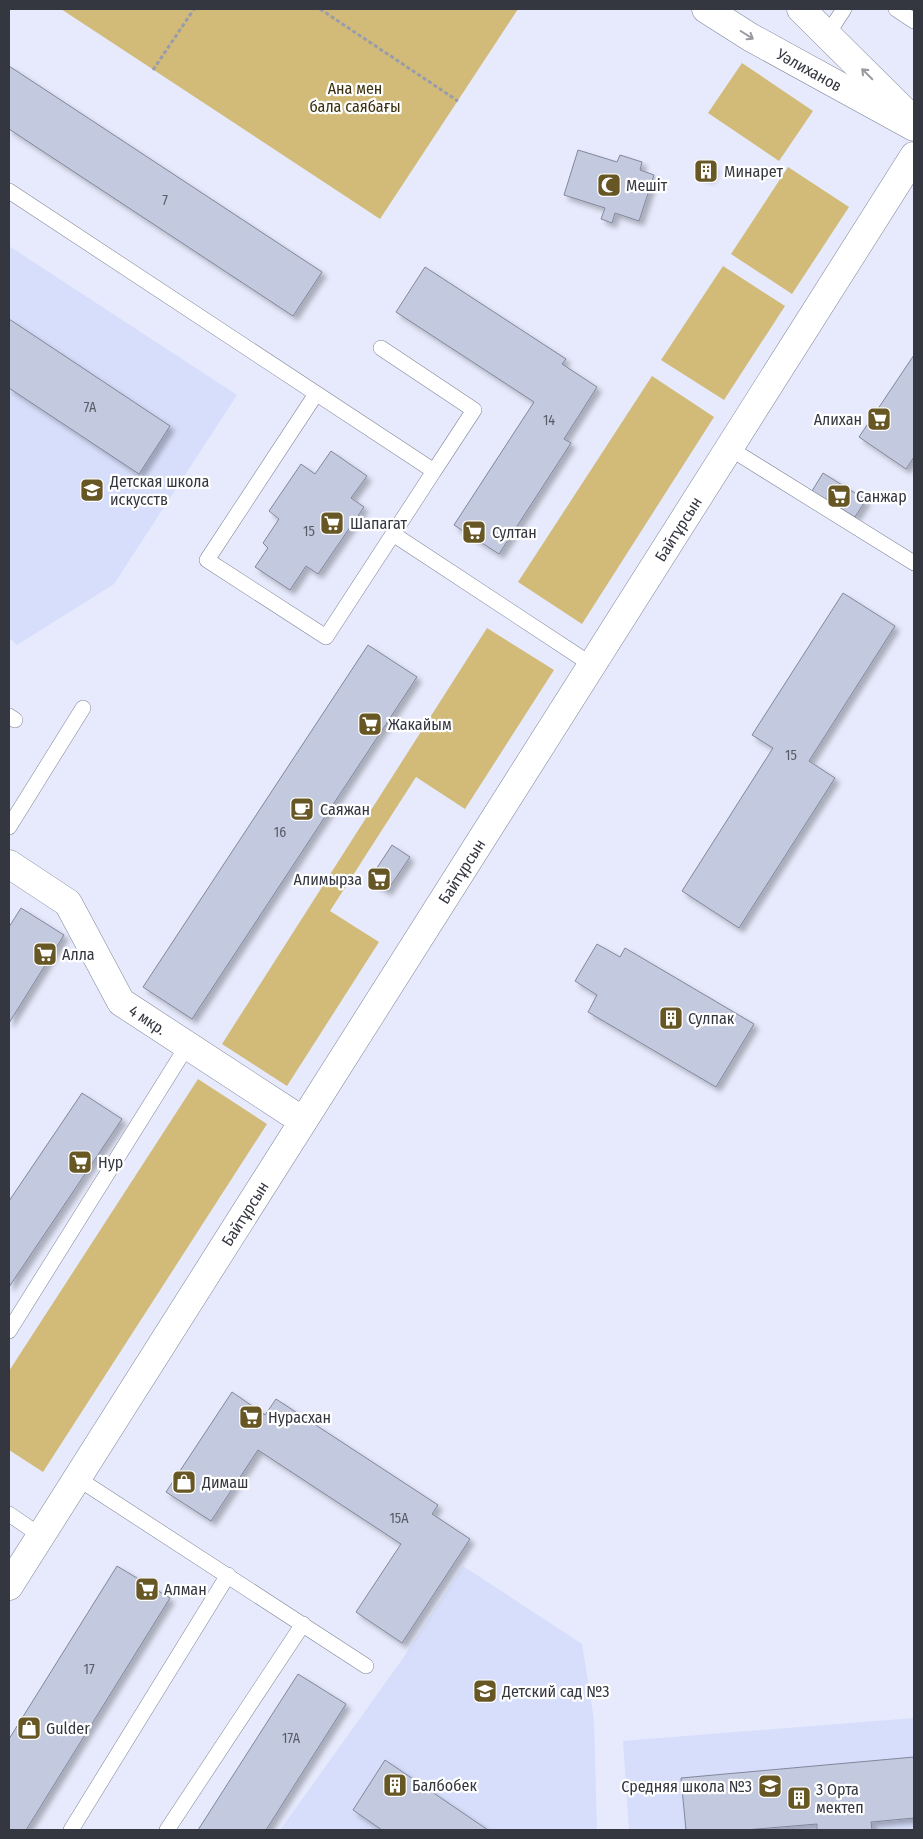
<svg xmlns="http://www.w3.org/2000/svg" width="923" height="1839" font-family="'Fira Sans Condensed',sans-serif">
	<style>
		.built { fill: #d6defb }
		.green { fill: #d2bb79 }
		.building { fill: #c3c9de; stroke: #82879b; filter: url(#shadow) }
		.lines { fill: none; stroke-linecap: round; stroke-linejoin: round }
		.service-casing { stroke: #7f8498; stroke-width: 16 }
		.minor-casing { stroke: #7f8498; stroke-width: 29 }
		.tertiary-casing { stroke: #7f8498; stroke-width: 29 }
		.path { stroke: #999caa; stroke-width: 3; stroke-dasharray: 4 2.5; stroke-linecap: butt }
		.service { stroke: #fff; stroke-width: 15 }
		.minor { stroke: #fff; stroke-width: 28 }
		.tertiary { stroke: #fff; stroke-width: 28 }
		.oneway { stroke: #9a9ba0 }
		.labels { text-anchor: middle; stroke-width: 4.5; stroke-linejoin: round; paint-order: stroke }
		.number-label { font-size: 14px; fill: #585c68 }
		.street-label { font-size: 16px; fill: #353740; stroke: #fff }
		.park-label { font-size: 16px; fill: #3c310f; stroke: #fff }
		.poi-label { font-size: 16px; fill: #353740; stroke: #fff; text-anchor: start }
	</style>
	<defs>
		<filter id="shadow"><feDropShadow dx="4.5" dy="4.5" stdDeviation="2.5" flood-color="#0004"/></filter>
	</defs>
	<rect width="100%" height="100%" fill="#e6eafc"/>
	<!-- built -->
	<path class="built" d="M 9,246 L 237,395 L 114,584 L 17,645 L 9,638 Z
		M 463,1566 L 582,1644 L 594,1720 L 597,1830 L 280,1830 L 401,1661 Z
		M 914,1718 L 914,1830 L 629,1830 L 623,1741 Z"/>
	<!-- green -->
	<path class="green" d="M 61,9 L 518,9 L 380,219 Z
		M 742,63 L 813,111 L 779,161 L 708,113 Z
		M 788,167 L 849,207 L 792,294 L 731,254 Z
		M 723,266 L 785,306 L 724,400 L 661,360 Z
		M 652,376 L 714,417 L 582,624 L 518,582 Z
		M 487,628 L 554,670 L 465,809 L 416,777 L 330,911 L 379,942 L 287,1086 L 222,1044 Z
		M 198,1079 L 267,1124 L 43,1472 L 9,1450 L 9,1371 Z"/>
	<!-- building -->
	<path class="building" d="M 9,66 L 322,272 L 293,316 L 9,129 Z
		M 578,150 L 617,162 L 620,155 L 642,162 L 640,170 L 654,175 L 639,221 L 615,213 L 612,223 L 601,219 L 605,208 L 564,195 Z
		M 701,163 L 713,166 L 710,178 L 699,175 Z
		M 425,267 L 566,359 L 562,364 L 597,387 L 564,439 L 571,443 L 499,554 L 454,525 L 534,402 L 396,312 Z
		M 9,319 L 170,426 L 139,474 L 9,388 Z
		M 914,355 L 914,457 L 906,469 L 859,437 Z
		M 331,451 L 367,476 L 351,498 L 364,507 L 318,574 L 306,566 L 290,590 L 255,567 L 268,548 L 263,543 L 279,519 L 269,511 L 301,464 L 315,474 Z
		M 823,473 L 866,500 L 855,517 L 812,491 Z
		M 843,593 L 895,626 L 809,761 L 835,778 L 739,928 L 682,891 L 773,748 L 752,735 Z
		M 368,645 L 417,677 L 192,1019 L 143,987 Z
		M 392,845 L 410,857 L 387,891 L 369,880 Z
		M 21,908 L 64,935 L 9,1023 L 9,927 Z
		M 597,944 L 620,957 L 625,948 L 754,1024 L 716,1087 L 588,1012 L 597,995 L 575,981 Z
		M 82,1093 L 122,1119 L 9,1287 L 9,1201 Z
		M 232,1392 L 265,1415 L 276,1399 L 438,1505 L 432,1514 L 470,1539 L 402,1643 L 356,1612 L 401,1544 L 258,1450 L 211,1521 L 166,1492 Z
		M 117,1566 L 170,1598 L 26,1830 L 9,1830 L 9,1739 Z
		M 298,1674 L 346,1704 L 266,1830 L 198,1830 Z
		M 914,1757 L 914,1818 L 871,1822 L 872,1830 L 817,1830 L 817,1824 L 745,1830 L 686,1830 L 681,1778 Z
		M 385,1760 L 488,1830 L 382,1830 L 353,1810 Z"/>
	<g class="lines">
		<!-- service casing -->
		<g class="service-casing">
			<path id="service" d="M 896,9 L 914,21
				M 827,35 L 844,9
				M 9,191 L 434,471 L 326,637 L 207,560 L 316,394
				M 381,348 L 474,410 L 434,471
				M 729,448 L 914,563
				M 393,534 L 592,665
				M 9,716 L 15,720
				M 9,827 L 83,708
				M 9,1331 L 187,1046
				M 77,1478 L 366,1666
				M 9,1514 L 41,1536
				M 71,1830 L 228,1575
				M 167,1830 L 303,1624"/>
		</g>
		<!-- minor casing -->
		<g class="minor-casing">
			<g id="minor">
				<path id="s1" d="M 706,9 L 750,37 L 914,127"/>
				<path d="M 801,9 L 904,111"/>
				<path id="s2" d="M 9,864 L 68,903 L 121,1002 L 303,1121"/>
			</g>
		</g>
		<!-- tertiary casing -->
		<g class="tertiary-casing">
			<g id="tertiary">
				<path id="s3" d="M 9,1586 L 914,156"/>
			</g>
		</g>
		<!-- path -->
		<path class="path" d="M 320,9 L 458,101
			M 153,70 L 194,9"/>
		<!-- service -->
		<use href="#service" class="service"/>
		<!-- minor -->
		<use href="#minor" class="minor"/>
		<!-- tertiary -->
		<use href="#tertiary" class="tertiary"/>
	</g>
	<!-- one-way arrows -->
	<defs><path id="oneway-shaft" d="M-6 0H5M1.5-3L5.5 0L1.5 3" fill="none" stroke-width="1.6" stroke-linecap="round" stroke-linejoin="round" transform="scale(1.25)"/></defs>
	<g class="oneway">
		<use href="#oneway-shaft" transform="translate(747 35) rotate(32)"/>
		<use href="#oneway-shaft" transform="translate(867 74) rotate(-135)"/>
	</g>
	<!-- icons -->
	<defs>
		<g id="building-square" transform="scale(1.25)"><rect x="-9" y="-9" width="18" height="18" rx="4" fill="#675724" stroke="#fff"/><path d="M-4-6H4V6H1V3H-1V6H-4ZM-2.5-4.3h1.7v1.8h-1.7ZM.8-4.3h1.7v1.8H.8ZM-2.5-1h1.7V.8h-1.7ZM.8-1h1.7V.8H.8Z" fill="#fff"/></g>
		<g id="mosque-square" transform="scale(1.25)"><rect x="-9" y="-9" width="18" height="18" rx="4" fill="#675724" stroke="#fff"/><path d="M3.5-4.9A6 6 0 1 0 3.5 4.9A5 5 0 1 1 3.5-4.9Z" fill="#fff"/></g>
		<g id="supermarket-square" transform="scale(1.25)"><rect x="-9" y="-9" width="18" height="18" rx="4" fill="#675724" stroke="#fff"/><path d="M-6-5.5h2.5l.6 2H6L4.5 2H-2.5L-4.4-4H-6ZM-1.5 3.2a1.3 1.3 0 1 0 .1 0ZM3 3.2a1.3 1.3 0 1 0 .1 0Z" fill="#fff"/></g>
		<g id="school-square" transform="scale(1.25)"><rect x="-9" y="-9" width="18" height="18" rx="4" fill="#675724" stroke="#fff"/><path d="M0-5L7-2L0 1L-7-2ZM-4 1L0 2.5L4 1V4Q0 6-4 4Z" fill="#fff"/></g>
		<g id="cafe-square" transform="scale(1.25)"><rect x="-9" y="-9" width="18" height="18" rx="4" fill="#675724" stroke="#fff"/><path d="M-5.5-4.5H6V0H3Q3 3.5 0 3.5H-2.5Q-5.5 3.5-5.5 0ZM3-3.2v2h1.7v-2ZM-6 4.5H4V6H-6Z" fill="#fff"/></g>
		<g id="shop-square" transform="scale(1.25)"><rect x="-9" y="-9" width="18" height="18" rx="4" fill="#675724" stroke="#fff"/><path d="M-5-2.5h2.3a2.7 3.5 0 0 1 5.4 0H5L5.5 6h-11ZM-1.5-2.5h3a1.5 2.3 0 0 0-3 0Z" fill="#fff"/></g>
	</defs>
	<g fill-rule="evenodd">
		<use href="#building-square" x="706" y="171"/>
		<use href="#mosque-square" x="609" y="185"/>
		<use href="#supermarket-square" x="879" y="419"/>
		<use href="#school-square" x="92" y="490"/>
		<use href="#supermarket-square" x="839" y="496"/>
		<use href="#supermarket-square" x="332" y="523"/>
		<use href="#supermarket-square" x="474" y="532"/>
		<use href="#supermarket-square" x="370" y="724"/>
		<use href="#cafe-square" x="302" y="809"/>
		<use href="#supermarket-square" x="379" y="879"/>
		<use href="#supermarket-square" x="45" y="954"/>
		<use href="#building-square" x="671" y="1018"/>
		<use href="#supermarket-square" x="80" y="1162"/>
		<use href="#supermarket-square" x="251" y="1417"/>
		<use href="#shop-square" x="184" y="1482"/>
		<use href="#supermarket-square" x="147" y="1589"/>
		<use href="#school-square" x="485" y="1691"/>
		<use href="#shop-square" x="29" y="1728"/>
		<use href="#building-square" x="395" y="1785"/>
		<use href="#school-square" x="770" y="1786"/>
		<use href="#building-square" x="799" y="1798"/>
	</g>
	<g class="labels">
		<!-- number labels -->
		<g class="number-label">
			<text x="165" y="205">7</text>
			<text x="90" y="412">7А</text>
			<text x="549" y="425">14</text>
			<text x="309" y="536">15</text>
			<text x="791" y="760">15</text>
			<text x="280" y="837">16</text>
			<text x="399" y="1523">15А</text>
			<text x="89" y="1674">17</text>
			<text x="291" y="1743">17А</text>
		</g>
		<!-- street labels -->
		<g class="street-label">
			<text dy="6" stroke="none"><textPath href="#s1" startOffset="120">Уәлиханов</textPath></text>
			<text dy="6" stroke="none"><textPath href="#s3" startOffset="1251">Байтұрсын</textPath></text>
			<text dy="6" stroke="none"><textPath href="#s3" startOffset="846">Байтұрсын</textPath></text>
			<text dy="6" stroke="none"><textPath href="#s2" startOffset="215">4 мкр.</textPath></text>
			<text dy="6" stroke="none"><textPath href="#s3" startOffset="441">Байтұрсын</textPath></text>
		</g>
		<!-- park labels -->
		<g class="park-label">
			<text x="355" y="94">Ана мен<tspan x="355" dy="18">бала саябағы</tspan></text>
		</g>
		<!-- poi labels -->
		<g class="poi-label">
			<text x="724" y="177">Минарет</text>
			<text x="626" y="191">Мешіт</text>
			<text x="862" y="425" text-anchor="end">Алихан</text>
			<text x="110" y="487">Детская школа<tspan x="110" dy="18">искусств</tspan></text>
			<text x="856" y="502">Санжар</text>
			<text x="350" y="529">Шапагат</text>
			<text x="492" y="538">Султан</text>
			<text x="388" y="730">Жакайым</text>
			<text x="320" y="815">Саяжан</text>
			<text x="362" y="885" text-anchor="end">Алимырза</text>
			<text x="62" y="960">Алла</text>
			<text x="688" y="1024">Сулпак</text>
			<text x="98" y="1168">Нур</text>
			<text x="268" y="1423">Нурасхан</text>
			<text x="202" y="1488">Димаш</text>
			<text x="164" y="1595">Алман</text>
			<text x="502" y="1697">Детский сад №3</text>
			<text x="46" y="1734">Gulder</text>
			<text x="412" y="1791">Балбобек</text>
			<text x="752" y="1792" text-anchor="end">Средняя школа №3</text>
			<text x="816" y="1795">3 Орта<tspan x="816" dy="18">мектеп</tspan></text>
		</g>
	</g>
	<!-- border -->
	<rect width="923" height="1839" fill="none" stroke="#353740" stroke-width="20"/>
</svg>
